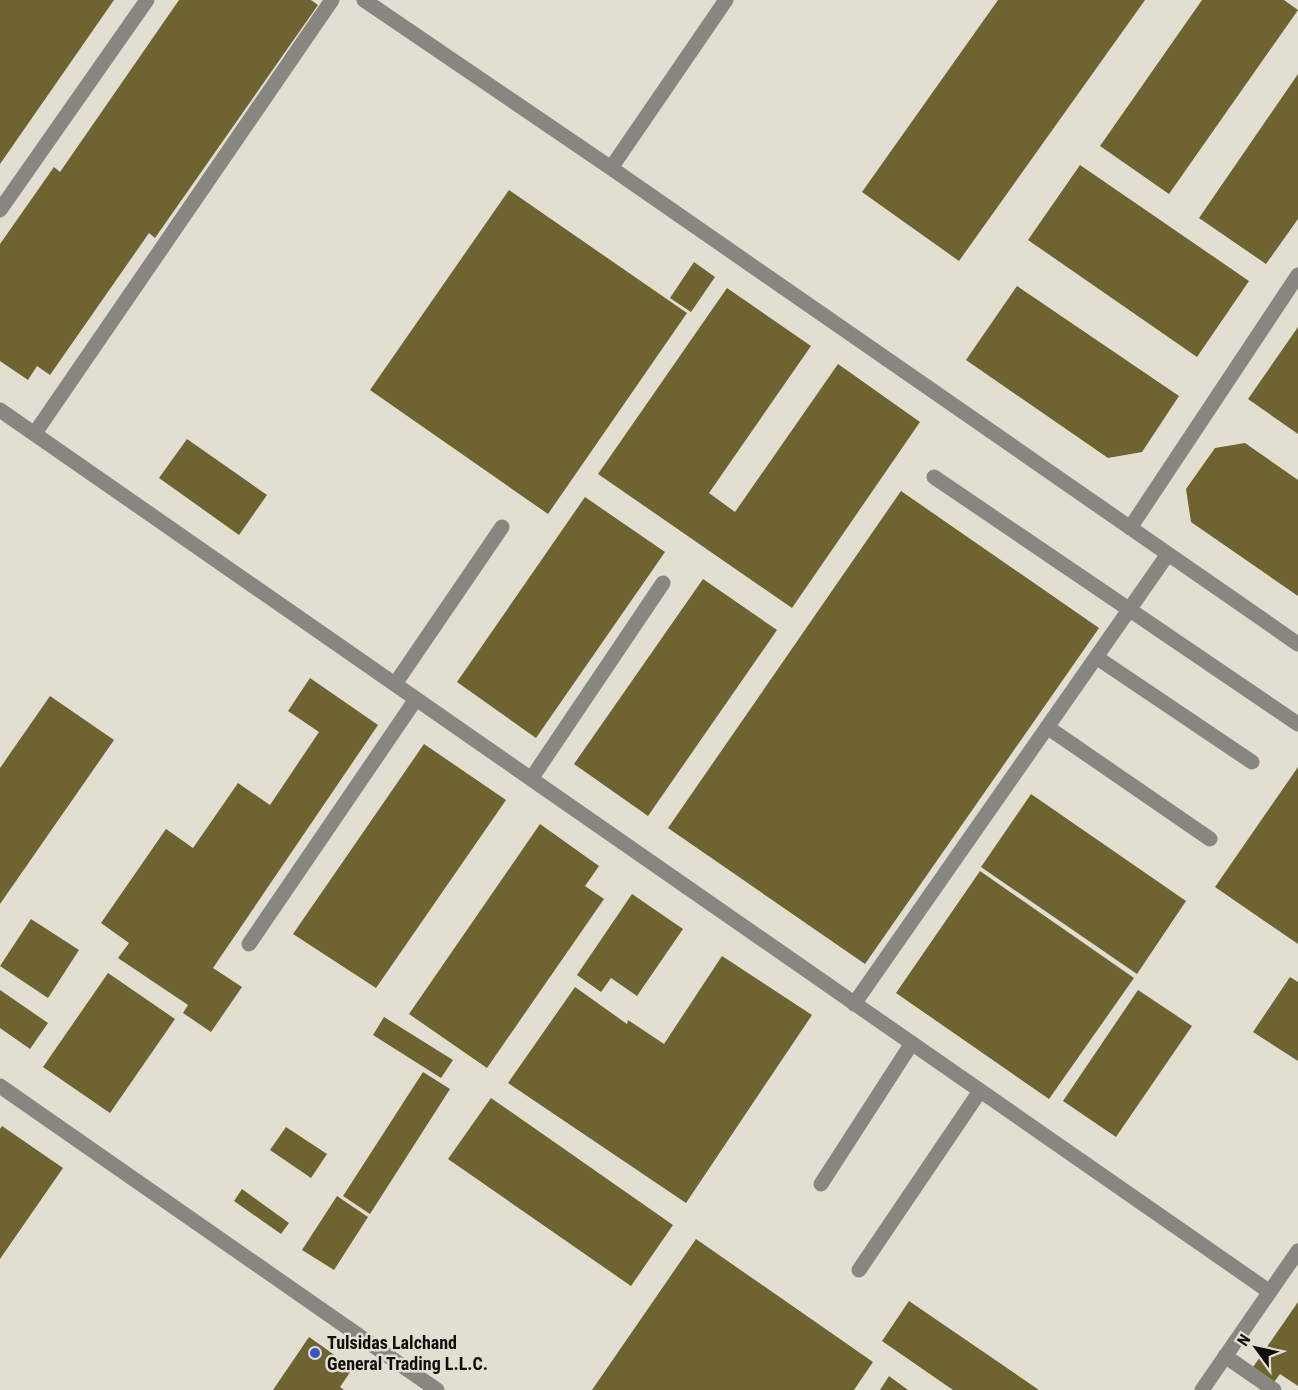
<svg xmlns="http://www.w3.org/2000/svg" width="1298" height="1390" font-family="'Roboto Condensed',sans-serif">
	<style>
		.building { fill: #6f6332 }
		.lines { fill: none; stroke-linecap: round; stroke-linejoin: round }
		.minor { stroke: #888681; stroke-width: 15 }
		.poi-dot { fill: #3654c5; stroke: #e2dfd2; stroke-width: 2 }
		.labels { text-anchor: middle; stroke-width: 5; stroke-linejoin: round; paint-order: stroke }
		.poi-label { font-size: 18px; font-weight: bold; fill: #0f0e0a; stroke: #e2dfd2; text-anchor: start }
	</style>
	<rect width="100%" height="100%" fill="#e2dfd2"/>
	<!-- building -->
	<path class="building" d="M 0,0 L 114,0 L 0,164 Z
		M 179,0 L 311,0 L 318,5 L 155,238 L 149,233 L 50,375 L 37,366 L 28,380 L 0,361 L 0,244 L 54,167 L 60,172 Z
		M 998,0 L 1145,0 L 959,261 L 862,192 Z
		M 1202,0 L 1284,0 L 1298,10 L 1169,194 L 1100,146 Z
		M 1298,74 L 1298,219 L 1266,264 L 1199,218 Z
		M 1080,165 L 1249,281 L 1197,357 L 1028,240 Z
		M 509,190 L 687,313 L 548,514 L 370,390 Z
		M 694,262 L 715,277 L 691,312 L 670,298 Z
		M 1017,286 L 1179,396 L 1142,452 L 1108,458 L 966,360 Z
		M 727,288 L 811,346 L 709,493 L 735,512 L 838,364 L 920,422 L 792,608 L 598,474 Z
		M 1298,327 L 1298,434 L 1248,399 Z
		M 187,439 L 267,495 L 239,535 L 159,478 Z
		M 1245,443 L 1298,480 L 1298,596 L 1191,522 L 1186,489 L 1215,448 Z
		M 901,491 L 1099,628 L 865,964 L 668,828 Z
		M 585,497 L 665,552 L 536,738 L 457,682 Z
		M 703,579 L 777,630 L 648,816 L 574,764 Z
		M 310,678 L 378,725 L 213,968 L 242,987 L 211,1032 L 183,1013 L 188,1005 L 118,958 L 129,943 L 101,923 L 166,829 L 193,848 L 238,783 L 270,805 L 319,732 L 288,711 Z
		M 50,696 L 114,740 L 0,904 L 0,768 Z
		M 424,744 L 506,800 L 376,988 L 293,934 Z
		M 1298,767 L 1298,944 L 1215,887 Z
		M 1031,794 L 1186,901 L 1137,974 L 981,867 Z
		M 540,824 L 599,866 L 585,886 L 604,899 L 487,1068 L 409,1014 Z
		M 980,871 L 1134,978 L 1049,1099 L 896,993 Z
		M 632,894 L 683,929 L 637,996 L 611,978 L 601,992 L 577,975 Z
		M 31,919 L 79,950 L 48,998 L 0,966 Z
		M 722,956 L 812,1015 L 686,1203 L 508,1083 L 575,987 L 627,1024 L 628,1020 L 664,1044 Z
		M 108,973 L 175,1019 L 110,1113 L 43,1067 Z
		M 1290,977 L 1298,982 L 1298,1061 L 1253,1032 Z
		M 0,990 L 48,1023 L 30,1049 L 0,1028 Z
		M 1138,990 L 1192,1026 L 1116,1137 L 1063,1101 Z
		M 384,1017 L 453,1060 L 441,1078 L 373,1035 Z
		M 423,1072 L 450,1089 L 370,1214 L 343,1196 Z
		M 491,1098 L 673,1225 L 631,1286 L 448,1159 Z
		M 2,1126 L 63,1168 L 0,1259 L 0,1129 Z
		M 286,1127 L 327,1154 L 311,1178 L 270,1150 Z
		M 242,1189 L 289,1223 L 281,1234 L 234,1201 Z
		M 337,1196 L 368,1217 L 334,1270 L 302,1250 Z
		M 696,1239 L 873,1362 L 854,1390 L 592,1390 Z
		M 909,1301 L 1039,1390 L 953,1390 L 882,1341 Z
		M 1298,1302 L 1298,1386 L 1280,1374 L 1272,1385 L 1251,1370 Z
		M 309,1337 L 353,1368 L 340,1387 L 344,1390 L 273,1390 Z
		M 889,1376 L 908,1390 L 880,1390 Z"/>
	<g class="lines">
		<!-- minor -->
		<path class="minor" d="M 364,0 L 611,168 L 1298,644
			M 611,168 L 726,0
			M 0,210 L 147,0
			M 0,410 L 1270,1292
			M 35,433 L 332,0
			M 934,477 L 1298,724
			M 1130,528 L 1298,275
			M 1096,657 L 1252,762
			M 395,684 L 502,527
			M 1047,727 L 1210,839
			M 531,779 L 663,583
			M 249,944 L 416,699
			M 854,1004 L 1168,554
			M 0,1086 L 437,1390
			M 821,1184 L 912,1043
			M 859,1270 L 980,1091
			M 1225,1356 L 1274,1390
			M 1202,1390 L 1298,1251"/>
	</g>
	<!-- markers -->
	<circle class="poi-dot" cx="315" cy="1353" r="6"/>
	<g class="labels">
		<!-- poi labels -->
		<g class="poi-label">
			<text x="327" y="1349">Tulsidas Lalchand<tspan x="327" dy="21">General Trading L.L.C.</tspan></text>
		</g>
	</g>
	<!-- north arrow -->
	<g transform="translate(1256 1348) rotate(303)" stroke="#e2dfd2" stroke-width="4.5" paint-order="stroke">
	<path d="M0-4.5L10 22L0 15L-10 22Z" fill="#0f0e0a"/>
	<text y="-9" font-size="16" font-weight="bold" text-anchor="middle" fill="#0f0e0a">N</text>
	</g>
</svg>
